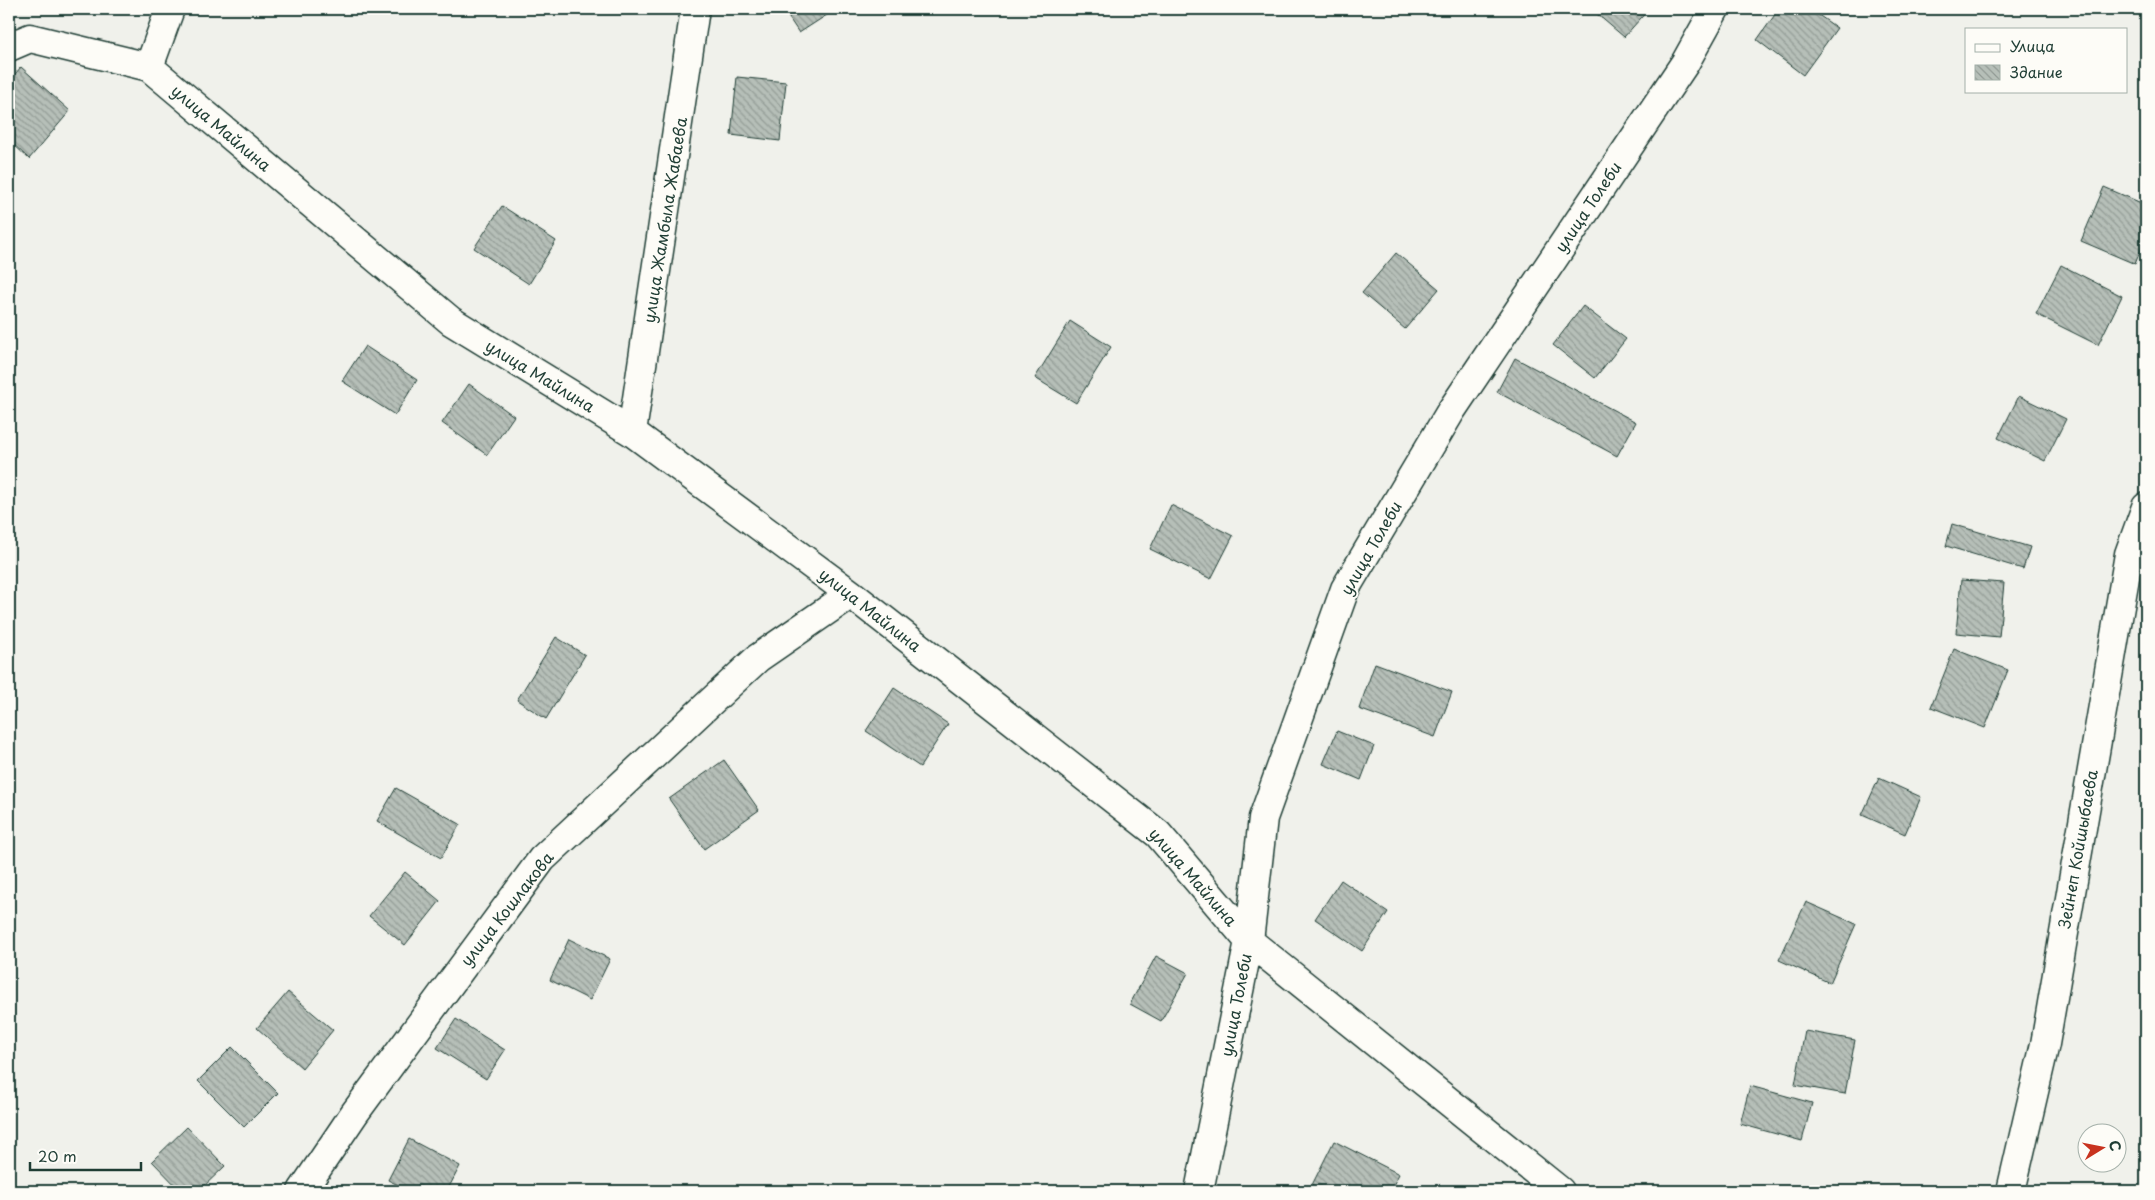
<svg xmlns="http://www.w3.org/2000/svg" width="2155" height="1200" font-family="'Playpen Sans',sans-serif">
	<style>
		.building { fill: url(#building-back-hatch); stroke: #1f3d34 }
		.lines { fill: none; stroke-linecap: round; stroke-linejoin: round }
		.street-casing { stroke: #1f3d34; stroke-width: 31 }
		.street { stroke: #fdfcf7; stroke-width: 28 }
		.labels { text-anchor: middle; stroke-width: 4; stroke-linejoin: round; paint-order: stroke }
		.street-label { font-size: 16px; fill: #1f3d34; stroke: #fdfcf7 }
	</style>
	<defs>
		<pattern id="building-back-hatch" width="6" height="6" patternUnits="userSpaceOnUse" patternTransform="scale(1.25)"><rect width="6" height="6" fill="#b6bfb8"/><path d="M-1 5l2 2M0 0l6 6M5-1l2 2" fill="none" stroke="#939c96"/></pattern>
	</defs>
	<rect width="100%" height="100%" fill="#f0f1eb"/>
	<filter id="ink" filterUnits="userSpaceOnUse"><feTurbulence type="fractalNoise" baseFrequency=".02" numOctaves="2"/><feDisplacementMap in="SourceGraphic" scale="10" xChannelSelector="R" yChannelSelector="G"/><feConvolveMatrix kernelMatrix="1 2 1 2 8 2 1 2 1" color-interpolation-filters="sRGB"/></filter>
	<g filter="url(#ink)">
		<!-- building -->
		<path class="building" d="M 783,9 L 831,9 L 833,11 L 799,33 Z
			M 1591,9 L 1649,9 L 1624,37 Z
			M 1779,9 L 1810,9 L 1837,28 L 1803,75 L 1757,40 Z
			M 21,67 L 70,111 L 29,159 L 9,140 L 9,81 Z
			M 737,77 L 786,82 L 780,141 L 731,135 Z
			M 2104,187 L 2146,205 L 2146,237 L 2135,264 L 2081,241 Z
			M 502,206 L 556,241 L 529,284 L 474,248 Z
			M 1396,253 L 1439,289 L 1405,329 L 1362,293 Z
			M 2061,265 L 2122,296 L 2098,345 L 2036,314 Z
			M 1583,306 L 1626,339 L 1595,378 L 1553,345 Z
			M 1070,321 L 1111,347 L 1076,403 L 1035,378 Z
			M 365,346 L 417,380 L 395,415 L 342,381 Z
			M 1515,358 L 1636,422 L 1617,456 L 1497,392 Z
			M 469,384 L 514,416 L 487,455 L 442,423 Z
			M 2019,396 L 2066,419 L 2045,461 L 1998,438 Z
			M 1171,505 L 1233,536 L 1211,579 L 1150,549 Z
			M 1952,524 L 2030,547 L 2023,569 L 1946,546 Z
			M 1961,580 L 2004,583 L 1999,637 L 1956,633 Z
			M 556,637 L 585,655 L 546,719 L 517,700 Z
			M 1954,649 L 2008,670 L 1985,728 L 1931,707 Z
			M 1375,663 L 1452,692 L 1435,737 L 1359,709 Z
			M 894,688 L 948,724 L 920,767 L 866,731 Z
			M 1337,731 L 1374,746 L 1361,780 L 1323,764 Z
			M 724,760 L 759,810 L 704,849 L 669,799 Z
			M 1879,778 L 1921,797 L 1905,834 L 1862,815 Z
			M 396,788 L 460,824 L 441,858 L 377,821 Z
			M 405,872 L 440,901 L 405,945 L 369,916 Z
			M 1341,880 L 1388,912 L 1362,951 L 1315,919 Z
			M 1806,902 L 1856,924 L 1830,983 L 1779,960 Z
			M 569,939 L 610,959 L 590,1000 L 550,980 Z
			M 1156,956 L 1188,973 L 1161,1021 L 1130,1004 Z
			M 288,992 L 333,1030 L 302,1068 L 257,1028 Z
			M 456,1019 L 505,1050 L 486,1079 L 437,1048 Z
			M 1805,1031 L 1855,1040 L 1845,1094 L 1795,1085 Z
			M 232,1047 L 278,1093 L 244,1127 L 198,1081 Z
			M 1750,1086 L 1812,1103 L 1802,1141 L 1740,1124 Z
			M 187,1127 L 225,1166 L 199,1191 L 181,1191 L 152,1161 Z
			M 409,1139 L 460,1166 L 447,1191 L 410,1191 L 388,1180 Z
			M 1334,1141 L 1399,1174 L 1390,1191 L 1323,1191 L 1312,1185 Z"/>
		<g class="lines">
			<!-- street casing -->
			<g class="street-casing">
				<path id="street" d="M 9,47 L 30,38 L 149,67 L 451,321 L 632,432 L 851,594 L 1158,834 L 1249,941 L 1560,1191
					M 149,67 L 170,9
					M 632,432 L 695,9
					M 302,1191 L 354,1114 L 542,859 L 758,658 L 851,594
					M 1199,1191 L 1249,941 L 1263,818 L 1345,589 L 1451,411 L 1685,63 L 1715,9
					M 2011,1191 L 2045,1044 L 2129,554 L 2146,507"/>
			</g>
			<!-- street -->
			<use href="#street" class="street"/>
		</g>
	</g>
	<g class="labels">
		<!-- street labels -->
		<g class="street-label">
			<text transform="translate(221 128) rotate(40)" y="6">улица Майлина</text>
			<text transform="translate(1588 207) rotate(-56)" y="6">улица Толеби</text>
			<text transform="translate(665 220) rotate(-81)" y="6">улица Жамбыла Жабаева</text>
			<text transform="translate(540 376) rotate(31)" y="6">улица Майлина</text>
			<text transform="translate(1371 548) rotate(-60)" y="6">улица Толеби</text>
			<text transform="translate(870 610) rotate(38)" y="6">улица Майлина</text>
			<text transform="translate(2078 849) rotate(-80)" y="6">Зейнеп Койшыбаева</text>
			<text transform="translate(1193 877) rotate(49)" y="6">улица Майлина</text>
			<text transform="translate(507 909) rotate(-52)" y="6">улица Кошлакова</text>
			<text transform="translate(1236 1005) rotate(-79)" y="6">улица Толеби</text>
		</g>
	</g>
	<!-- margin -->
	<rect width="2155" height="1200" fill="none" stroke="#fdfcf7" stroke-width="30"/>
	<rect x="15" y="15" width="2125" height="1170" fill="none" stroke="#1f3d34" stroke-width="2" filter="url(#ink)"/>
	<!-- legend -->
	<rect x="1965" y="28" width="162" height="65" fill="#fdfcf7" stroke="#a4b0a9"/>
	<rect x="1975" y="44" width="25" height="8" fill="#fdfcf7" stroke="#a4b0a9"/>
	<text x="2010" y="52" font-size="15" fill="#1f3d34">Улица</text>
	<rect x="1975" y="65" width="25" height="15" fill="url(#building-back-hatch)" stroke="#a4b0a9"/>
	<text x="2010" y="78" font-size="15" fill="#1f3d34">Здание</text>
	<!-- north arrow -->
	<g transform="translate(2102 1148) rotate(80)"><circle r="24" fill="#fdfcf7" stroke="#a4b0a9"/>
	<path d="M0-4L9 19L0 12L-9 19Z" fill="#c8321e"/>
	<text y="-8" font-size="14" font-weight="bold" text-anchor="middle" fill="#1f3d34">С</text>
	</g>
	<!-- scale -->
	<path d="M30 1162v8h111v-8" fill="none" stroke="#1f3d34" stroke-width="2.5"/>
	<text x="38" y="1162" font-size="15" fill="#1f3d34" stroke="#fdfcf7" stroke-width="4" paint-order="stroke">20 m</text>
</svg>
